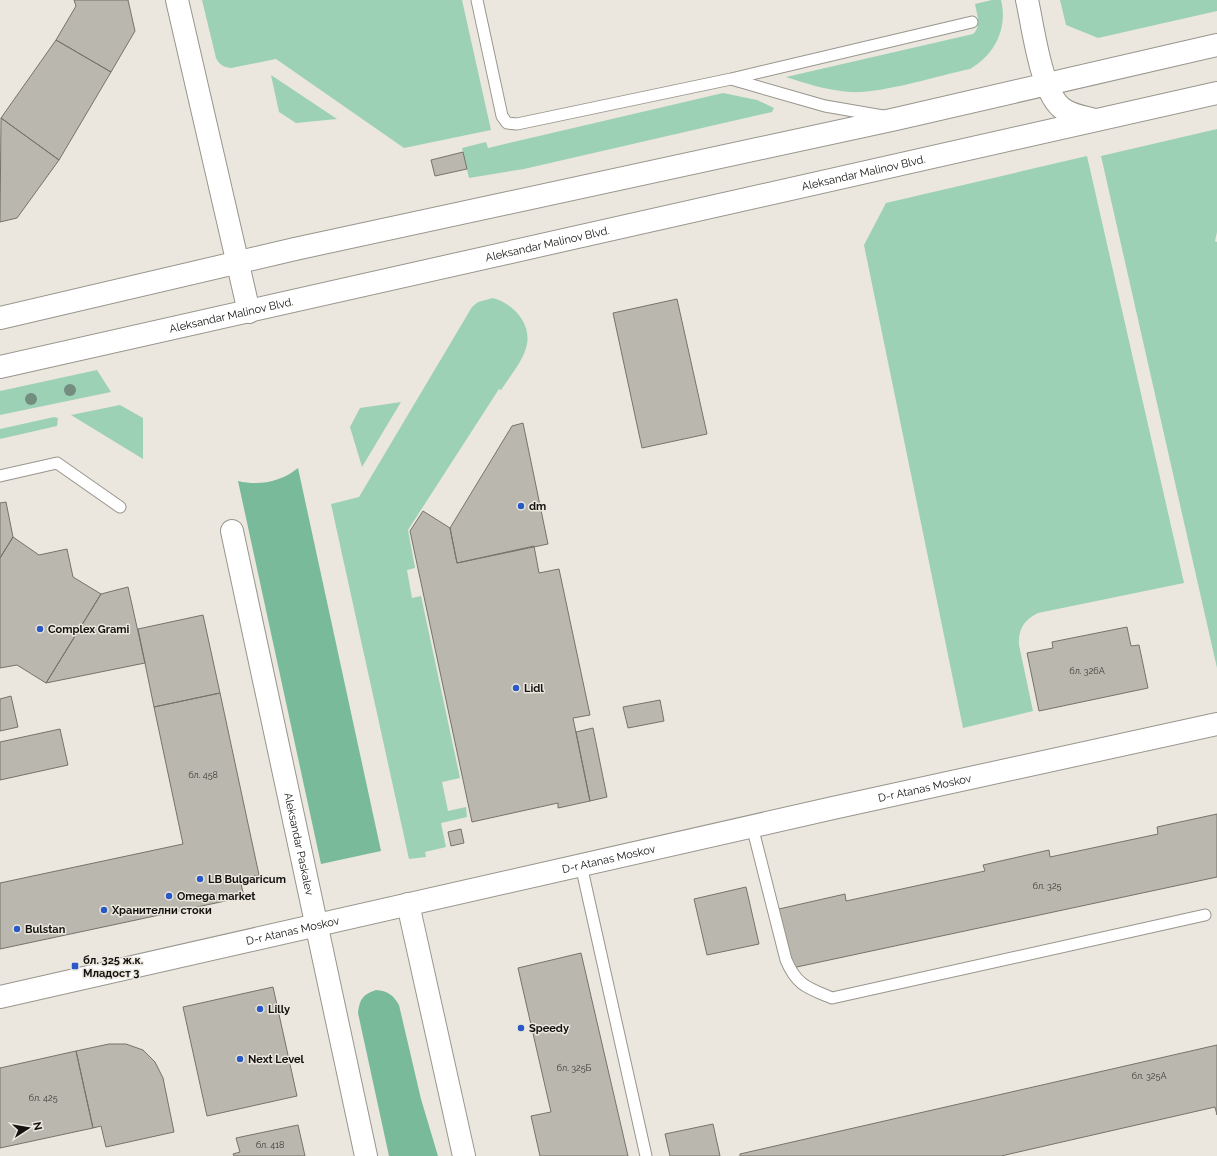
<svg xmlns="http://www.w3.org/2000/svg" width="1217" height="1156" font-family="Raleway,sans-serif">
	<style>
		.green { fill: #9cd1b6 }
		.forest { fill: #79ba9a }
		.building { fill: #bab7ae; stroke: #75736b }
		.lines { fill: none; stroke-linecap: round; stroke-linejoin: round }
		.service-casing { stroke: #98958d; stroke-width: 13 }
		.minor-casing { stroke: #98958d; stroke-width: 24 }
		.tertiary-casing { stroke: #98958d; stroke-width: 24 }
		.primary-casing { stroke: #98958d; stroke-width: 24 }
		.service { stroke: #fff; stroke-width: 11 }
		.minor { stroke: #fff; stroke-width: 22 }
		.tertiary { stroke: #fff; stroke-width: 22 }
		.primary { stroke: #fff; stroke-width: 22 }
		.tree { fill: #738e7e }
		.poi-dot { fill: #2859c7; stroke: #ebe7de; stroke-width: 1.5 }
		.labels { text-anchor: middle; stroke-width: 3; stroke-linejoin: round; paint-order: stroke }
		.number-label { font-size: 9px; fill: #3d3b37 }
		.street-label { font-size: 11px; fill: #13120f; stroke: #ebe7de }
		.poi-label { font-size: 11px; font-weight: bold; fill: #13120f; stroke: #ebe7de; text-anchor: start }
	</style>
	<rect width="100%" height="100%" fill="#ebe7de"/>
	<!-- green -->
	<path class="green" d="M 202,0 L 462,0 L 491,130 L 404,148 L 276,59 L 231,68 C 223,67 220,65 216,58 Z
		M 992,0 L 1001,0 C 1008,28 995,55 970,69 C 936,76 882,94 849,92 C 827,90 807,84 786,77 L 973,34 C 982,26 977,15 975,4 Z
		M 1060,0 L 1217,0 L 1217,11 L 1098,38 L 1066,25 Z
		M 271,75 L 337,119 L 296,123 L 279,112 Z
		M 723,93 L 757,100 L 774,108 L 772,112 L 524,169 L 469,178 L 462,148 L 486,142 L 488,148 Z
		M 1217,129 L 1217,232 L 1215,241 L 1217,242 L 1217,668 L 1101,156 Z
		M 1087,156 L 1184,583 L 1038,613 C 1024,620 1018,629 1019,645 L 1033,711 L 963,728 L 864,245 L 886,203 Z
		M 493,298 C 512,303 531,322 527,344 C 524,360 510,376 501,390 L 499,389 L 408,530 L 415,568 L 407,570 L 412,598 L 421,596 L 460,778 L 442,782 L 448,811 L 466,807 L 467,817 L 441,823 L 446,847 L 425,852 L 426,857 L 409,859 L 331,504 L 359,497 L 472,307 L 478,302 Z
		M 97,370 L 111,392 L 0,415 L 0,391 Z
		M 401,402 L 362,467 L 350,427 L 360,408 Z
		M 120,405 L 143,418 L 143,459 L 71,415 Z
		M 54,417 L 58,418 L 57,426 L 0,439 L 0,429 Z"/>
	<!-- forest -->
	<path class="forest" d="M 298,468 L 381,851 L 321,864 L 238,481 C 259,486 281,482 298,468 Z
		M 376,990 C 388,991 393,995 399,1005 L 421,1099 L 438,1156 L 389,1156 L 358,1013 C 360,999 362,995 376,990 Z"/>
	<!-- building -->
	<path class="building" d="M 74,0 L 128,0 L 135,31 L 111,72 L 56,40 L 76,6 Z
		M 56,40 L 111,72 L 59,160 L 1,118 Z
		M 1,118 L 59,160 L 17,218 L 0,222 Z
		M 463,152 L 467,169 L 435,176 L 431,160 Z
		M 677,299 L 707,434 L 642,448 L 613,313 Z
		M 523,423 L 548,544 L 457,563 L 450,528 L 512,426 Z
		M 6,502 L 13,537 L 0,558 L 0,503 Z
		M 423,511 L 450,528 L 457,563 L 534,546 L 539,573 L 559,569 L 590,715 L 573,718 L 590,801 L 558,808 L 558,803 L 472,822 L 410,531 Z
		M 13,537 L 39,555 L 67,549 L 73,577 L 101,594 L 46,683 L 17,665 L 0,668 L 0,558 Z
		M 128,587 L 145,663 L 46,683 L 101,594 Z
		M 203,615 L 220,693 L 154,707 L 138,629 Z
		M 1127,627 L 1131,646 L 1139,645 L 1148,688 L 1039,711 L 1027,653 L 1053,648 L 1052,642 Z
		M 220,693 L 259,875 L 240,879 L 244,897 L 0,949 L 0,883 L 183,844 L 154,707 Z
		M 11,696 L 18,727 L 0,731 L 0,699 Z
		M 660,700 L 664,721 L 628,728 L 623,707 Z
		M 593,728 L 607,797 L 590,801 L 576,732 Z
		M 60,729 L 68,765 L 0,780 L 0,742 Z
		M 1217,814 L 1217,877 L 792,968 L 779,909 L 845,894 L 846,901 L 985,871 L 983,865 L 1049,850 L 1050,857 L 1158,834 L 1157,827 Z
		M 461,829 L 464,843 L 451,846 L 448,832 Z
		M 746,887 L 759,944 L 707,955 L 694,899 Z
		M 581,953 L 628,1156 L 540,1156 L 531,1116 L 551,1112 L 518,968 Z
		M 273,987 L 297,1096 L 207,1116 L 183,1007 Z
		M 109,1044 L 126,1044 L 143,1050 L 155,1062 L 163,1078 L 174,1132 L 106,1147 L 101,1126 L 93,1128 L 76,1051 Z
		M 1217,1045 L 1217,1115 L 1215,1107 L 1001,1156 L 740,1156 L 740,1154 Z
		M 76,1051 L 93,1128 L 0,1148 L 0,1068 Z
		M 713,1124 L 720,1156 L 670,1156 L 665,1134 Z
		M 298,1125 L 305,1156 L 234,1156 L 233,1154 L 240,1152 L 236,1138 Z"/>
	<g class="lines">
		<!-- service casing -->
		<g class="service-casing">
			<path id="service" d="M 477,0 L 502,116 L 507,123 L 517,124 L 731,79 L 972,22
				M 731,79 L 825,106 L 883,116
				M 0,476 L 57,463 L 120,507
				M 752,826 L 786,960 C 797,986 808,988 832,998 L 1205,915
				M 581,865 L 646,1156"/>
		</g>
		<!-- minor casing -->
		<g class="minor-casing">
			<g id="minor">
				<path d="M 1027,0 C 1033,26 1041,94 1063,109 C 1073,116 1084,117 1095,120"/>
				<path id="s1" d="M 232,531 L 366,1156"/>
				<path d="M 408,904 L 464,1156"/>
			</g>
		</g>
		<!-- tertiary casing -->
		<g class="tertiary-casing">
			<g id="tertiary">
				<path d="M 177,0 L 249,312"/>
				<path id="s2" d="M 0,997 L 833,808 L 1217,724"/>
			</g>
		</g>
		<!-- primary casing -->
		<g class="primary-casing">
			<g id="primary">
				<path d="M 0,318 L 295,249 L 896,119 L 1217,45"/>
				<path id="s3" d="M 0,367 L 1217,93"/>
			</g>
		</g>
		<!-- service -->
		<use href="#service" class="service"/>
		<!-- minor -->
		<use href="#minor" class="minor"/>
		<!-- tertiary -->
		<use href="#tertiary" class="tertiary"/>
		<!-- primary -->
		<use href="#primary" class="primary"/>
	</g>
	<!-- trees -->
	<g class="tree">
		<circle cx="70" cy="390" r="6"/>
		<circle cx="31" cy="399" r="6"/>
	</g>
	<!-- markers -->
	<g class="poi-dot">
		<circle cx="521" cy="506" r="4"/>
		<circle cx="40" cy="629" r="4"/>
		<circle cx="516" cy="688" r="4"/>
		<circle cx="200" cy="879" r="4"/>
		<circle cx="169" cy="896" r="4"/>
		<circle cx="104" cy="910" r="4"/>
		<circle cx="17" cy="929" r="4"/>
		<rect x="71" y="962" width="8" height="8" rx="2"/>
		<circle cx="260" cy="1009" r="4"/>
		<circle cx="521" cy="1028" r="4"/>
		<circle cx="240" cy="1059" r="4"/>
	</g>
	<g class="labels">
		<!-- number labels -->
		<g class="number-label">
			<text x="1087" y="674">бл. 326А</text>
			<text x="203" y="778">бл. 458</text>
			<text x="1047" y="889">бл. 325</text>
			<text x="574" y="1071">бл. 325Б</text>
			<text x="1149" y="1079">бл. 325А</text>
			<text x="43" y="1101">бл. 425</text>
			<text x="270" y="1148">бл. 418</text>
		</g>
		<!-- street labels -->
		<g class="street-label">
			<text dy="4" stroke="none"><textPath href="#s3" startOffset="885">Aleksandar Malinov Blvd.</textPath></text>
			<text dy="4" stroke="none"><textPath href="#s3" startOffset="561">Aleksandar Malinov Blvd.</textPath></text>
			<text dy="4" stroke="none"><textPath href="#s3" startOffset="237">Aleksandar Malinov Blvd.</textPath></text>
			<text dy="4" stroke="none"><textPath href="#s2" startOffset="948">D-r Atanas Moskov</textPath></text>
			<text dy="4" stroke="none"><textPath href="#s1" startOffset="320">Aleksandar Paskalev</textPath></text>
			<text dy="4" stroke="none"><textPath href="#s2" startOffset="624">D-r Atanas Moskov</textPath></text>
			<text dy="4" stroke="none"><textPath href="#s2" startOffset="300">D-r Atanas Moskov</textPath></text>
		</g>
		<!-- poi labels -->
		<g class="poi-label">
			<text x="529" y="510">dm</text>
			<text x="48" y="633">Complex Grami</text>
			<text x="524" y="692">Lidl</text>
			<text x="208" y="883">LB Bulgaricum</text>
			<text x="177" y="900">Omega market</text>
			<text x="112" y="914">Хранителни стоки</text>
			<text x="25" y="933">Bulstan</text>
			<text x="83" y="964">бл. 325 ж.к.<tspan x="83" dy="13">Младост 3</tspan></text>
			<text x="268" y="1013">Lilly</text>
			<text x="529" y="1032">Speedy</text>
			<text x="248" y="1063">Next Level</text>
		</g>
	</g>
	<!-- north arrow -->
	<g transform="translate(28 1128) rotate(78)" stroke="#ebe7de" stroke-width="3" paint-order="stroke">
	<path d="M0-3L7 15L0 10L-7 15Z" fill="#13120f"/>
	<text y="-6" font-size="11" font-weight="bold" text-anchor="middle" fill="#13120f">N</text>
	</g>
</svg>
